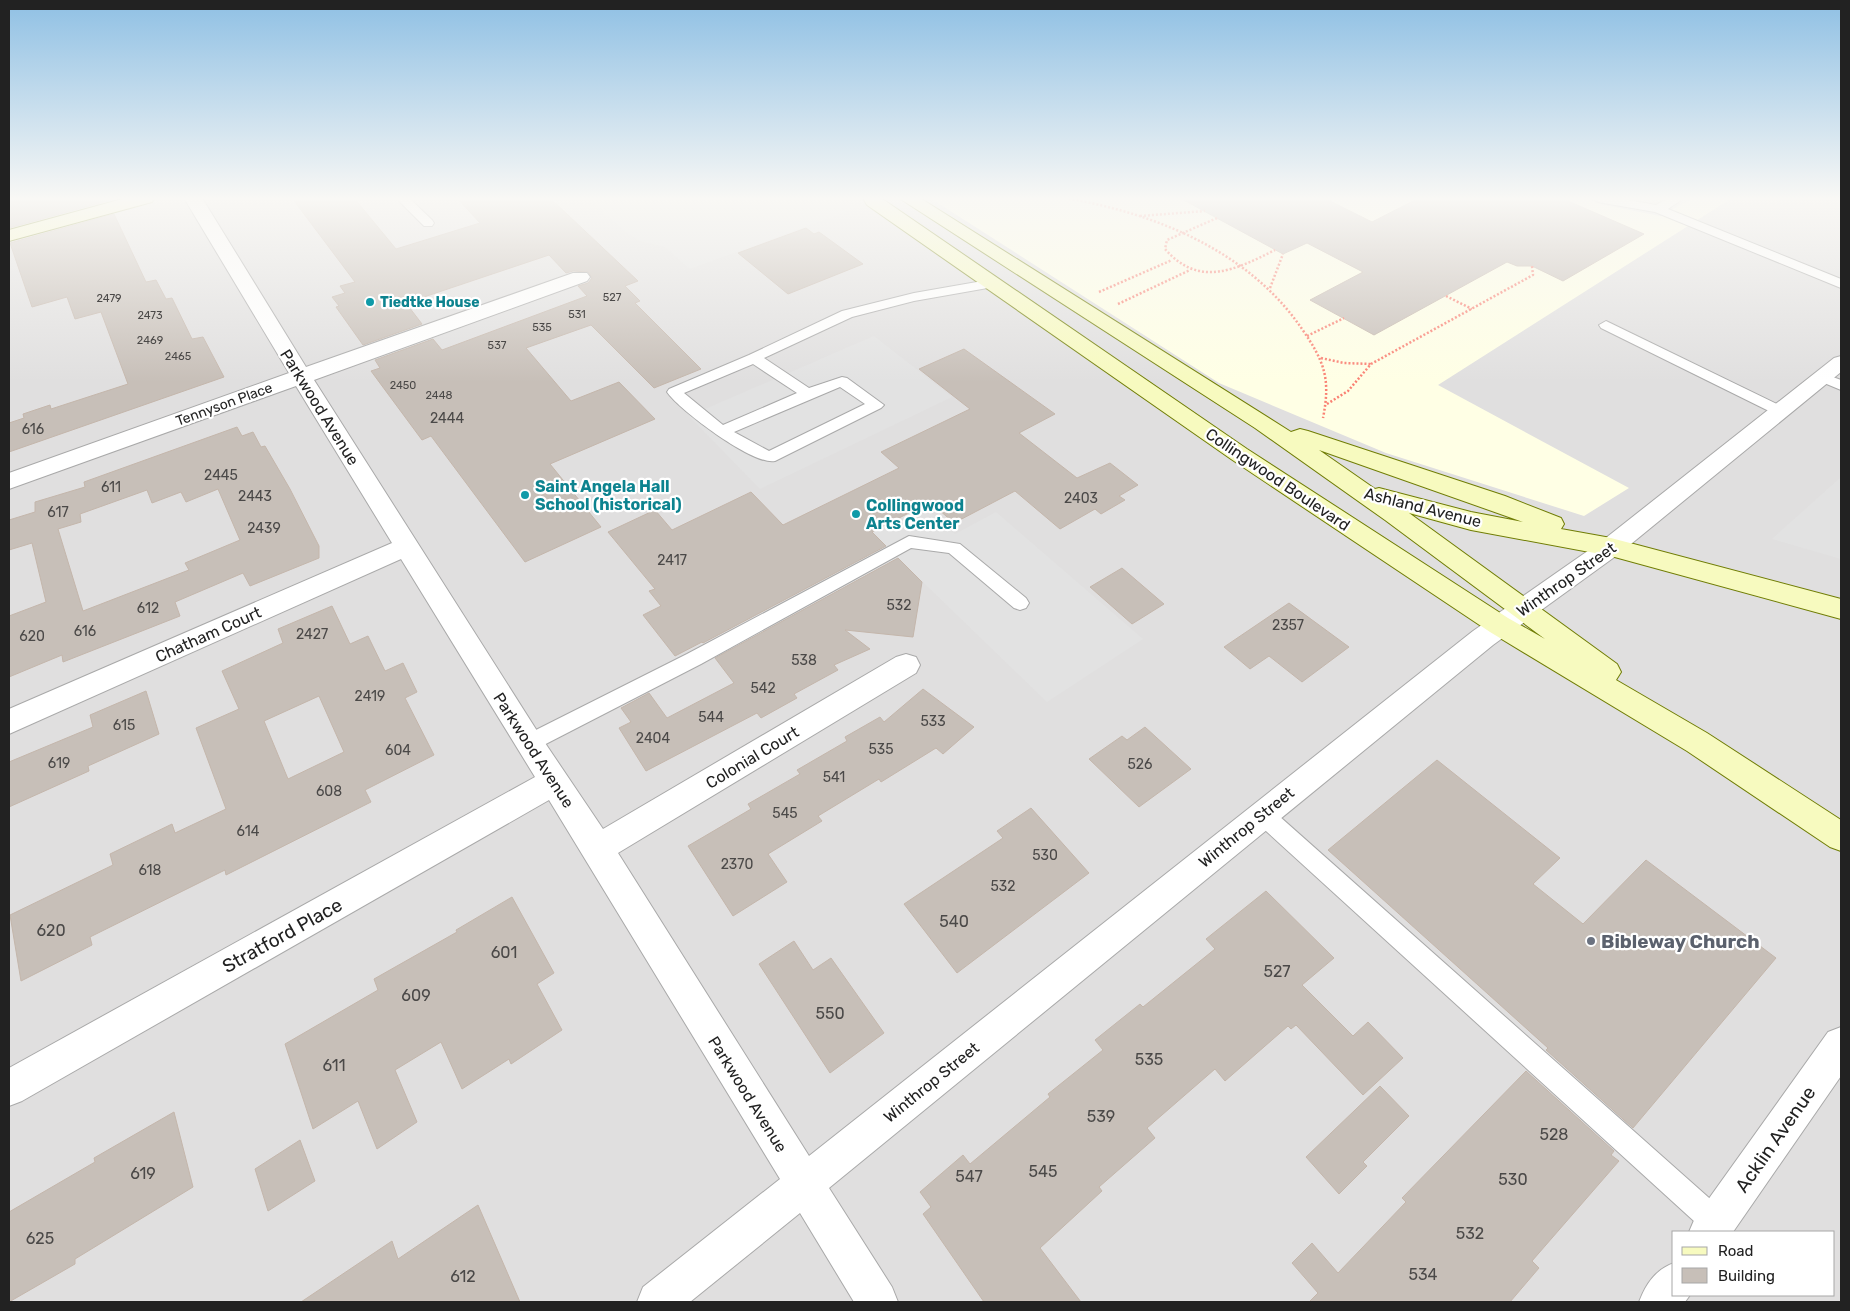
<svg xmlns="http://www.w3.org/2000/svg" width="1850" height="1311" font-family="Rubik,sans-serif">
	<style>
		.residential { fill: #e0dfdf; fill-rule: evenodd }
		.education { fill: #ffffe5 }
		.parking { fill: #e2e2e2 }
		.building { fill: #c7bfb8; stroke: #c4b6ab; fill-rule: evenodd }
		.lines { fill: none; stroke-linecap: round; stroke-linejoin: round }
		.lane-casing { stroke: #a9a9a9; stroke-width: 2 }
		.street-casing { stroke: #a9a9a9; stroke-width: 2 }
		.secondary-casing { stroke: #707d05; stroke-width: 2 }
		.path { stroke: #fa8072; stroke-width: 2.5; stroke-dasharray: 2 2; stroke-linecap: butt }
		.lane { fill: #fff; fill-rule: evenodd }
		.street { fill: #fff; fill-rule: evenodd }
		.secondary { fill: #f7fabf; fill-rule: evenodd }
		.culture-dot { fill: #0f9aa8; stroke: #fff; stroke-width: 2 }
		.worship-dot { fill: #6b7280; stroke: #fff; stroke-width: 2 }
		.labels { text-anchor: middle; stroke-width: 4.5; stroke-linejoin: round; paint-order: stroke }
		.far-number-label { font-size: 11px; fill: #4b4948 }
		.far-culture-label { font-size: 14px; font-weight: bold; fill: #0d838f; stroke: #fff; text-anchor: start }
		.far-street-label { font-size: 14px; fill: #222; stroke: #fff }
		.number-label { font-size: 14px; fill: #4b4948 }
		.street-label { font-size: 16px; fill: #222; stroke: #fff }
		.culture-label { font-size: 16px; font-weight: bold; fill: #0d838f; stroke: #fff; text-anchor: start }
		.near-number-label { font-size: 16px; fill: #4b4948 }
		.near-street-label { font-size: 19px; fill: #222; stroke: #fff }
		.near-worship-label { font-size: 19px; font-weight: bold; fill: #5b616d; stroke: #fff; text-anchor: start }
	</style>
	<rect width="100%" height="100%" fill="#f2efe9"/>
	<!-- residential -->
	<path class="residential" d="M 9,198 L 1841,198 L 1841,1302 L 9,1302 ZM 1674,1232 L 1834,1232 L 1834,1295 L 1674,1295 Z"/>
	<!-- education -->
	<path class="education" d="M 930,198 L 1732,198 L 1438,385 L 1629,488 L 1584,516 L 1386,453 L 1219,383 Z"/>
	<!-- parking -->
	<path class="parking" d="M 589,198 L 843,198 L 856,208 L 690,269 L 665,247 L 640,241 L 628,234 Z
		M 1582,198 L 1693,198 L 1660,216 L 1604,205 Z
		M 874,336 L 952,397 L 760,489 L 689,416 Z
		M 1841,477 L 1841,559 L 1772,539 Z
		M 923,506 L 955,534 L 996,512 L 1143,639 L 1047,702 L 897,557 L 855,580 L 830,554 Z"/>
	<!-- building -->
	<path class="building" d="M 22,198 L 106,198 L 107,201 L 9,228 L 9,201 Z
		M 292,198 L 354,198 L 396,249 L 480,223 L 457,198 L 550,198 L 638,281 L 625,286 L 640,301 L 635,303 L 701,369 L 654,388 L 591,325 L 526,348 L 571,401 L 619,382 L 655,419 L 550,464 L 601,527 L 525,562 L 431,436 L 422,440 L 371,371 L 380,368 L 375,360 L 433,339 L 442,350 L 587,296 L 578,286 L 588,283 L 592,278 L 588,272 L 573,271 L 566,273 L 549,255 L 406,303 L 422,324 L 363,345 L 336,307 L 339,306 L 332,297 L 345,293 L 340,286 L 355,282 Z
		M 1180,198 L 1324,198 L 1372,222 L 1419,198 L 1561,198 L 1644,234 L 1563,281 L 1532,266 L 1517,266 L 1507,262 L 1374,335 L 1310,300 L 1363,272 L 1307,243 L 1283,254 Z
		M 114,214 L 146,282 L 156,280 L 166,299 L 172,298 L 192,339 L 203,337 L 224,377 L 9,452 L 9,423 L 24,418 L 23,414 L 50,405 L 51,409 L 128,384 L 101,312 L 75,319 L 67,297 L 32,307 L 10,243 Z
		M 806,228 L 814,234 L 819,232 L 863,264 L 788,294 L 738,253 Z
		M 964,349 L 1055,414 L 1019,433 L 1077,478 L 1110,463 L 1138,485 L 1119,496 L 1125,500 L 1101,514 L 1095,509 L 1060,529 L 1015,491 L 954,523 L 930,502 L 872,532 L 886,546 L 703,643 L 702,642 L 675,656 L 643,615 L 661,606 L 649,591 L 655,589 L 608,532 L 655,510 L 672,530 L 751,492 L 783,525 L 899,468 L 881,452 L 970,409 L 919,369 Z
		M 237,427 L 242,436 L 253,432 L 261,447 L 265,446 L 290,489 L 319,546 L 319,558 L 250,586 L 243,573 L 175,602 L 180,616 L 63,662 L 62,655 L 9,677 L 9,616 L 46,602 L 32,543 L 9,550 L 9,520 L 35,512 L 35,502 L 85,487 L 84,482 ZM 218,489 L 240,540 L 185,563 L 189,570 L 83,611 L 58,529 L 81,522 L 80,514 L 147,490 L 152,503 L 181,492 L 186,502 Z
		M 898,558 L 922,582 L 913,637 L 845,630 L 870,649 L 834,665 L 838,670 L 794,694 L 797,698 L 761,718 L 757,713 L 646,771 L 619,728 L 631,722 L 621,708 L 649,693 L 667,718 L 734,683 L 715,658 Z
		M 1122,568 L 1164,604 L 1132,624 L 1090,587 Z
		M 1289,603 L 1349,647 L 1302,682 L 1269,656 L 1250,669 L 1224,647 Z
		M 332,606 L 350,644 L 368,636 L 385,671 L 403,663 L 417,692 L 405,698 L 434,755 L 365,790 L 371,802 L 226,875 L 225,870 L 90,937 L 92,945 L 21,981 L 10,915 L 113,865 L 110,854 L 172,824 L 175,833 L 226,809 L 196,728 L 239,709 L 222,671 L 283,643 L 278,629 ZM 319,696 L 344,752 L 288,779 L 264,721 Z
		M 923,689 L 974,727 L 943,754 L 936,748 L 881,782 L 879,779 L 818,816 L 822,821 L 768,854 L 787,882 L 733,916 L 688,846 L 751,809 L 748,804 L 800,774 L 797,770 L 847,741 L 845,737 L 880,717 L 884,722 Z
		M 146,691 L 159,734 L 88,766 L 89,771 L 9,807 L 9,762 L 93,727 L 90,715 Z
		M 1145,727 L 1191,769 L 1139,807 L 1089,759 L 1122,736 L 1127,740 Z
		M 1437,760 L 1560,858 L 1533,884 L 1583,924 L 1646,860 L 1776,958 L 1633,1128 L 1546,1050 L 1548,1048 L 1328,850 Z
		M 1031,808 L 1089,873 L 957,973 L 904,904 L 1003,838 L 997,831 Z
		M 1266,891 L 1334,958 L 1302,985 L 1353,1036 L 1368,1022 L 1403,1058 L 1363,1095 L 1296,1025 L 1291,1029 L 1288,1026 L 1225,1081 L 1215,1069 L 1147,1128 L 1155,1138 L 1099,1187 L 1102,1191 L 1040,1248 L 1081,1302 L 984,1302 L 923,1214 L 931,1207 L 920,1192 L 963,1155 L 970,1164 L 1050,1097 L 1048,1094 L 1103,1050 L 1095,1040 L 1140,1004 L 1143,1007 L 1215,949 L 1206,939 Z
		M 512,897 L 554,973 L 537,984 L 562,1030 L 511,1064 L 509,1059 L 462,1089 L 441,1042 L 395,1070 L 417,1122 L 377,1149 L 358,1101 L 313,1129 L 285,1044 L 378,990 L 374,979 L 457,932 L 456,930 Z
		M 794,941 L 813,970 L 831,958 L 884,1033 L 830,1073 L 759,964 Z
		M 1526,1071 L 1614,1151 L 1611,1155 L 1619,1161 L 1532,1261 L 1539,1268 L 1510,1302 L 1309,1302 L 1318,1293 L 1292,1263 L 1312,1243 L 1338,1273 L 1406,1202 L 1402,1198 Z
		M 1380,1086 L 1409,1116 L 1363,1162 L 1367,1166 L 1339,1194 L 1306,1157 Z
		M 174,1112 L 193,1187 L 75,1259 L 75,1264 L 9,1302 L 9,1212 L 95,1162 L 94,1158 Z
		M 300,1140 L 315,1181 L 268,1211 L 255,1169 Z
		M 478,1205 L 520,1302 L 301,1302 L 392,1241 L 398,1259 Z"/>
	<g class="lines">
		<!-- lane casing -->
		<g class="lane-casing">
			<path id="lane" d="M 396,198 L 409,198 L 432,220 L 434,223 L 432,226 L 424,226 Z
				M 1592,198 L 1617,198 L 1656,205 L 1669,198 L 1684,198 L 1668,209 L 1841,279 L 1841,288 L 1655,212 L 1598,202 Z
				M 994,279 L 999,280 L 1001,283 L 999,286 L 914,301 L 852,317 L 764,358 L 809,388 L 842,377 L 847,378 L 884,405 L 881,408 L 775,461 C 754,466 679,410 667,392 L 669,389 L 749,355 L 842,311 L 914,293 ZM 753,364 L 797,393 L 723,425 L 684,393 ZM 840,387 L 865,404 L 769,451 L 734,432 Z
				M 1606,321 L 1785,408 L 1788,411 L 1785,414 L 1775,414 L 1601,328 L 1599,325 Z
				M 1822,373 L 1841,380 L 1841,390 L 1817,380 L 1815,377 Z
				M 909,536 L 960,544 L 1026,598 L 1029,603 L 1026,608 L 1020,610 L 1014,608 L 949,553 L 911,548 L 701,664 L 536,749 L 529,751 L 522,749 L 519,743 L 522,737 L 687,654 Z
				M 1262,805 L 1269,807 L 1726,1213 L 1730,1223 L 1726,1232 L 1706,1232 L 1255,821 L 1251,814 L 1255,807 Z"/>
		</g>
		<!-- street casing -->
		<g class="street-casing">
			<path id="street" d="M 184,198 L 202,198 L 306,367 L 573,273 L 587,273 L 590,277 L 587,281 L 314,380 L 539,734 L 603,829 L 896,657 L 906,654 L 916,657 L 920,665 L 916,673 L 618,853 L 809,1156 L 1473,631 L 1602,541 L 1834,358 L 1841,356 L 1841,372 L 1620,553 L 1493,645 L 829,1188 L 892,1287 L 898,1302 L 854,1302 L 800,1213 L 690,1302 L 637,1302 L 643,1287 L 780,1179 L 549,800 L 22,1101 L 9,1106 L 9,1068 L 535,777 L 401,559 L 9,734 L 9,709 L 392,543 L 296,386 L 9,489 L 9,473 L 289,373 Z
				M 1841,1027 L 1841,1076 L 1733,1232 L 1689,1232 L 1695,1218 L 1828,1032 Z
				M 1674,1263 L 1674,1295 L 1690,1295 L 1685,1302 L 1639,1302 C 1646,1284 1655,1270 1674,1263 Z"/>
		</g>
		<!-- secondary casing -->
		<g class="secondary-casing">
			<path id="secondary" d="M 126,198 L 155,198 L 152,202 L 9,241 L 9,230 Z
				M 863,198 L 881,198 L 1247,449 L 1508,618 L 1545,639 L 1385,520 L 1255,428 L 899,198 L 920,198 L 1291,432 L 1300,429 L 1308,431 L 1505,496 L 1561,518 L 1564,524 L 1561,529 L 1611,538 L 1841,599 L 1841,619 L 1611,556 L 1471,530 L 1409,513 L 1617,664 L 1621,672 L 1616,680 L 1707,733 L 1841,820 L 1841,851 L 1830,847 L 1687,751 L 1490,632 L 1231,459 L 867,205 ZM 1319,450 L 1523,522 L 1471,512 L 1379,488 L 1375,489 Z"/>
		</g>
		<!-- path -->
		<path class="path" d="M 1065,198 C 1155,213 1249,251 1302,329 C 1324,361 1331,378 1323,418
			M 1140,216 L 1205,211
			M 1217,218 L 1167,240 L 1165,249 C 1199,288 1235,270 1275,250
			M 1270,288 L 1283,254
			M 1099,292 L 1172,260
			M 1446,296 L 1472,309
			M 1118,304 L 1190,270
			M 1307,336 L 1344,318
			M 1321,358 L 1344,363 L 1371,364
			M 1327,404 L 1348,391 L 1371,364 L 1533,275 L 1532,266"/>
		<!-- lane -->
		<use href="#lane" class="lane"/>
		<!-- street -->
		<use href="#street" class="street"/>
		<!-- secondary -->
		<use href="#secondary" class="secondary"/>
	</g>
	<!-- sky -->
	<linearGradient id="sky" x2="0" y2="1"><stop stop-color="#8fc0e4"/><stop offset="0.52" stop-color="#f9f8f5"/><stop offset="1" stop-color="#f9f8f5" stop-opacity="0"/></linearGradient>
	<rect width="1850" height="382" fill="url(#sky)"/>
	<!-- markers -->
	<g class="culture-dot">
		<circle cx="370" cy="302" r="5"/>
		<circle cx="525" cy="495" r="5"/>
		<circle cx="856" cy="514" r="5"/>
	</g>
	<circle class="worship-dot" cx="1591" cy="941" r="5"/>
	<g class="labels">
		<!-- far-number labels -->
		<g class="far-number-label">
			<text x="612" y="301">527</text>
			<text x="109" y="302">2479</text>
			<text x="577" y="318">531</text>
			<text x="150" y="319">2473</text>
			<text x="542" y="331">535</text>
			<text x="150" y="344">2469</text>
			<text x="497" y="349">537</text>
			<text x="178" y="360">2465</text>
			<text x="403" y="389">2450</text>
			<text x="439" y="399">2448</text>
		</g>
		<!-- far-culture labels -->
		<g class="far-culture-label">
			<text x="380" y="307">Tiedtke House</text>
		</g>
		<!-- far-street labels -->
		<g class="far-street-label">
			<text transform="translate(224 404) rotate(-20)" y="5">Tennyson Place</text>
		</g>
		<!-- number labels -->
		<g class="number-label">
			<text x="447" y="423">2444</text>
			<text x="33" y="434">616</text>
			<text x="221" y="480">2445</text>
			<text x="111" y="492">611</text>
			<text x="255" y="501">2443</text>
			<text x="1081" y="503">2403</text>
			<text x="58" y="517">617</text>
			<text x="264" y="533">2439</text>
			<text x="672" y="565">2417</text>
			<text x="899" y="610">532</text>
			<text x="148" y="613">612</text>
			<text x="1288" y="630">2357</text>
			<text x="85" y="636">616</text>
			<text x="312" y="639">2427</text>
			<text x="32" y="641">620</text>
			<text x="804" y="665">538</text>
			<text x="763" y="693">542</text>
			<text x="370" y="701">2419</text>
			<text x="711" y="722">544</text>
			<text x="933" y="726">533</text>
			<text x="124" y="730">615</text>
			<text x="653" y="743">2404</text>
			<text x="881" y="754">535</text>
			<text x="398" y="755">604</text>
			<text x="59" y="768">619</text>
			<text x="1140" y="769">526</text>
			<text x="834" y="782">541</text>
			<text x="329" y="796">608</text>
			<text x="785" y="818">545</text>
			<text x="248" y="836">614</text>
			<text x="1045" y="860">530</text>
			<text x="737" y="869">2370</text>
			<text x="150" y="875">618</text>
			<text x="1003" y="891">532</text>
		</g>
		<!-- street labels -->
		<g class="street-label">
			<text transform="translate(320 407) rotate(58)" y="6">Parkwood Avenue</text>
			<text transform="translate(1278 479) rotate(34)" y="6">Collingwood Boulevard</text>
			<text transform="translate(1423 507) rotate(14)" y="6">Ashland Avenue</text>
			<text transform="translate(1566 579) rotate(-35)" y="6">Winthrop Street</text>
			<text transform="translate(208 634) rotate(-24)" y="6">Chatham Court</text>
			<text transform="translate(534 750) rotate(57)" y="6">Parkwood Avenue</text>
			<text transform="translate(752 757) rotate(-31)" y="6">Colonial Court</text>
			<text transform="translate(1246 827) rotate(-39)" y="6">Winthrop Street</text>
			<text transform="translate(931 1082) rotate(-39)" y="6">Winthrop Street</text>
			<text transform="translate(748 1094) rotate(58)" y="6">Parkwood Avenue</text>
		</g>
		<!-- culture labels -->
		<g class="culture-label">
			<text x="535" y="492">Saint Angela Hall<tspan x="535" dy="18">School (historical)</tspan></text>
			<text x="866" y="511">Collingwood<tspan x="866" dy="18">Arts Center</tspan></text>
		</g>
		<!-- near-number labels -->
		<g class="near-number-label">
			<text x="954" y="927">540</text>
			<text x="51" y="936">620</text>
			<text x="504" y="958">601</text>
			<text x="1277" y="977">527</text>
			<text x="416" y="1001">609</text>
			<text x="830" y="1019">550</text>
			<text x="1149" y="1065">535</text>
			<text x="334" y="1071">611</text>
			<text x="1101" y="1122">539</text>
			<text x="1554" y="1140">528</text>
			<text x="1043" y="1177">545</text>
			<text x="143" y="1179">619</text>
			<text x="969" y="1182">547</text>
			<text x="1513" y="1185">530</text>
			<text x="1470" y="1239">532</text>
			<text x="40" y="1244">625</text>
			<text x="1423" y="1280">534</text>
			<text x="463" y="1282">612</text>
		</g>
		<!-- near-street labels -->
		<g class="near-street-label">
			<text transform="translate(282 935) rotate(-29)" y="7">Stratford Place</text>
			<text transform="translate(1775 1139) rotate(-55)" y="7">Acklin Avenue</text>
		</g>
		<!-- near-worship labels -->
		<g class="near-worship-label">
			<text x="1601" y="948">Bibleway Church</text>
		</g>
	</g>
	<!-- border -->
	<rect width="1850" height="1311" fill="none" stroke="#222222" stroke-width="20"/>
	<!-- legend -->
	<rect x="1672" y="1231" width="162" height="65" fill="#ffffff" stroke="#a7a7a7"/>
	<rect x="1682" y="1247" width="25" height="8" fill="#f7fabf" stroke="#a7a7a7"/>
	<text x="1718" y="1256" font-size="15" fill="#222222">Road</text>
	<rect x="1682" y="1268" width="25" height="15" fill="#c7bfb8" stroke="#a7a7a7"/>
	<text x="1718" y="1281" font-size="15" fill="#222222">Building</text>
</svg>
